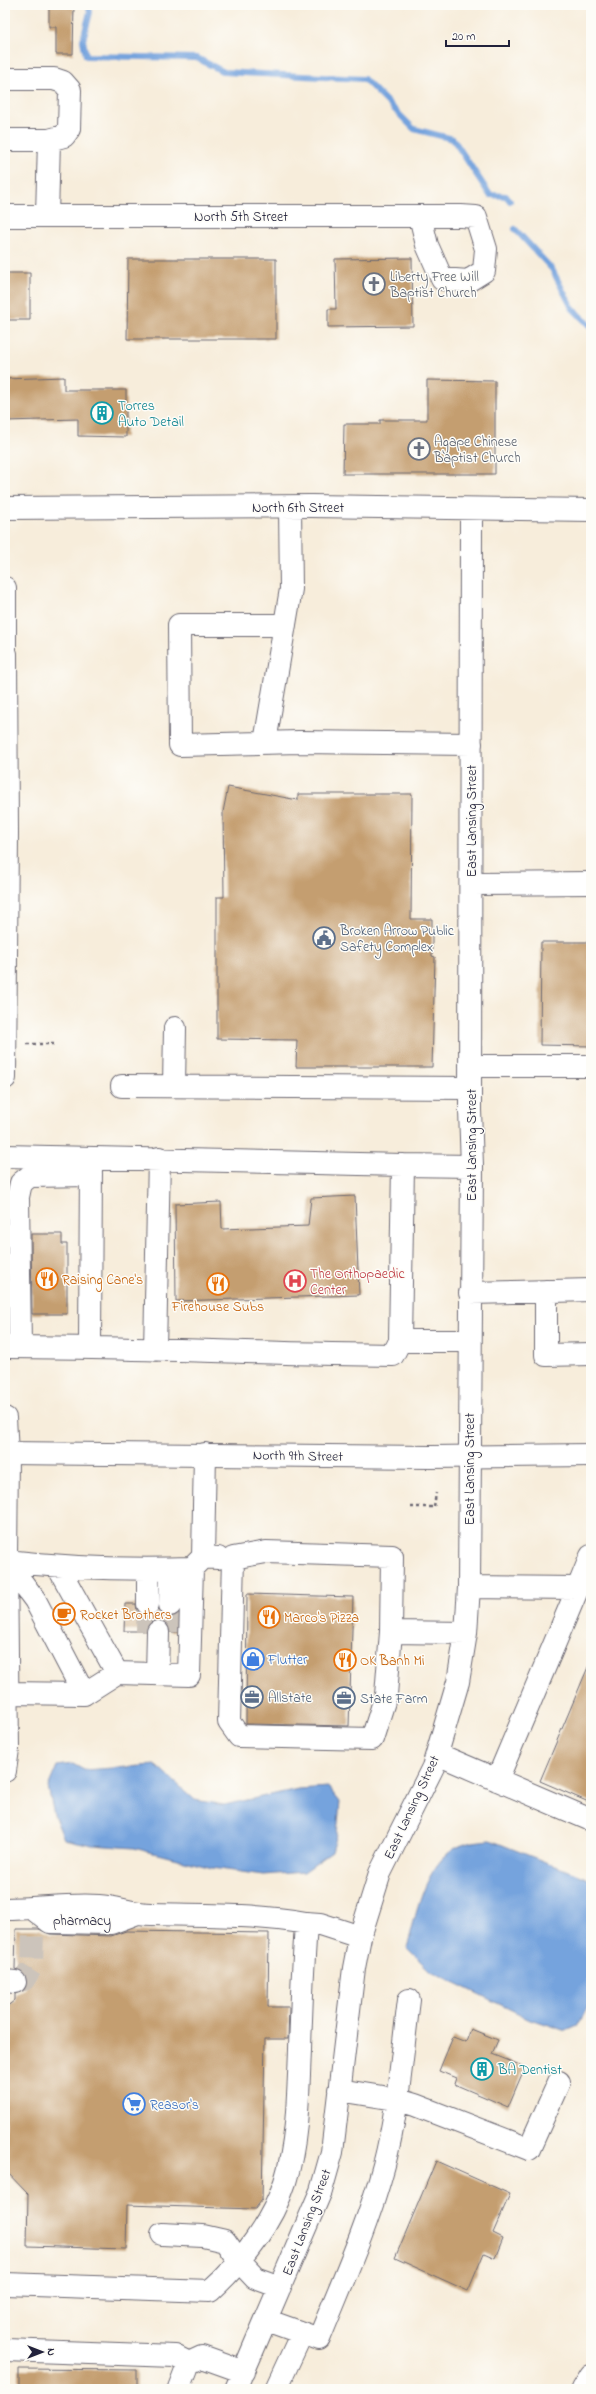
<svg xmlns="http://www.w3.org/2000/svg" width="596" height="2394" font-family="'Indie Flower',sans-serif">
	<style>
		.water { fill: #74a3dd; stroke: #4b628c }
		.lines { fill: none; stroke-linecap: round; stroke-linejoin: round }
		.stream { stroke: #74a3dd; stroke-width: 6 }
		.building { fill: #c49e6f }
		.minor-tunnel { stroke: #ccc4bb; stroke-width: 22; stroke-dasharray: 22 11; stroke-linecap: butt }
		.minor-casing { stroke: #6d6973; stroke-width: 24 }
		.major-casing { stroke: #6d6973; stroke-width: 24 }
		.highway-casing { stroke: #6d6973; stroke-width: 24 }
		.path { stroke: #6d6973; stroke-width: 2.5; stroke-dasharray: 3 3; stroke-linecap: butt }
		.minor { stroke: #fff; stroke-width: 22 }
		.major { stroke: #fff; stroke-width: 22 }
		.highway { stroke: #fff; stroke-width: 22 }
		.labels { text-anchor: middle; stroke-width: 3; stroke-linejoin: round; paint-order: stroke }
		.street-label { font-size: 14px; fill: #22223b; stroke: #fdfcf7 }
		.worship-label { font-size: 14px; fill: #5b616d; stroke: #fdfcf7; text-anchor: start }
		.culture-label { font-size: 14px; fill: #0d838f; stroke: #fdfcf7; text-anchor: start }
		.service-label { font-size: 14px; fill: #4e5e75; stroke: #fdfcf7; text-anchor: start }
		.health-label { font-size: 14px; fill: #be3a42; stroke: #fdfcf7; text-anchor: start }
		.food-label { font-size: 14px; fill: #c56008; stroke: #fdfcf7; text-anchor: start }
		.shop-label { font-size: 14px; fill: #366cbe; stroke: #fdfcf7; text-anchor: start }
	</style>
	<rect width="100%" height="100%" fill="#fdfcf7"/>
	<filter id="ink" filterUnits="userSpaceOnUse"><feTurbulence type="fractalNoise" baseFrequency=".025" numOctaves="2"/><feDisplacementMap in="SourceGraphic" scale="8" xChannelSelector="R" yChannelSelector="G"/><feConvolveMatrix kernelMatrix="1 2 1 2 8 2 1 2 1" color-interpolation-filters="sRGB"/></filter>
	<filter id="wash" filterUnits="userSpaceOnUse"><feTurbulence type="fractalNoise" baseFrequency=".012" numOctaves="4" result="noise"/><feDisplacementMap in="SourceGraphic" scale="16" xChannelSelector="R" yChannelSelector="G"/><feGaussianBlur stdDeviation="0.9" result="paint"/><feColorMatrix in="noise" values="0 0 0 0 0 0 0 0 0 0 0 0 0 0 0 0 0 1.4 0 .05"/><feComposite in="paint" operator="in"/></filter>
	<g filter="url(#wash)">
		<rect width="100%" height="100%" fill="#f7eddb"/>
		<!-- water -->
		<path class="water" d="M 73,1764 L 84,1770 L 156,1765 L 195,1800 L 224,1805 L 298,1789 L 328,1787 L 340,1802 L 337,1834 L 332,1852 L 304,1872 L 263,1875 L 212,1868 L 134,1848 L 92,1845 L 64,1839 L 54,1815 L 48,1787 L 57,1766 Z
			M 490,1840 L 591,1880 L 591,2000 L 578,2026 L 566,2031 L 530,2019 L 429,1970 L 407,1948 C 417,1912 426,1854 468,1843 C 475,1841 483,1841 490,1840 Z"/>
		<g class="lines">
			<!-- stream -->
			<path class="stream" d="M 88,5 L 90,12 L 83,40 L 86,56 L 197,58 L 224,72 L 364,79 L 414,129 L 453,139 L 490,195 L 506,196 L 510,201
				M 515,229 L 552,269 L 572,308 L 591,327"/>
		</g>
		<g id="blocks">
			<!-- building -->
			<path class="building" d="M 49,5 L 74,5 L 73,54 L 56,54 L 56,27 L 49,27 Z
				M 412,258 L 413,326 L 328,327 L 328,309 L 336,309 L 335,259 Z
				M 128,259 L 276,259 L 276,339 L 127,339 Z
				M 5,273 L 30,273 L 30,320 L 5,320 Z
				M 64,377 L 64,390 L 126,390 L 126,437 L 78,436 L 78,419 L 5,421 L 5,379 Z
				M 427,380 L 495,381 L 495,474 L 343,474 L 344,424 L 380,424 L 380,420 L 427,420 Z
				M 228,787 L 298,800 L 298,794 L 412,794 L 411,919 L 432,919 L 432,956 L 435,957 L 432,1067 L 296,1067 L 297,1040 L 217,1039 L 217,897 L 224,897 L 223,812 Z
				M 541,942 L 591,942 L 591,1046 L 540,1045 Z
				M 355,1196 L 359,1295 L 176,1301 L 175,1204 L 221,1202 L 222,1229 L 308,1226 L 311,1198 Z
				M 31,1234 L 62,1234 L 62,1244 L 67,1244 L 67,1314 L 32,1314 Z
				M 247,1594 L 353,1597 L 349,1726 L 246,1724 Z
				M 125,1604 L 136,1604 L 137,1611 L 148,1616 L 154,1615 L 159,1610 L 163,1615 L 169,1617 L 178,1614 L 178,1632 L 170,1632 L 169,1626 L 159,1620 L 152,1621 L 146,1631 L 124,1631 Z
				M 591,1660 L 591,1803 L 540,1781 Z
				M 16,1929 L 39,1929 L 50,1934 L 111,1936 L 126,1931 L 269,1933 L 268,2007 L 289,2007 L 288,2039 L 265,2039 L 262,2200 L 255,2209 L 127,2205 L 126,2249 L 27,2246 L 28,2194 L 5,2170 L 5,2008 L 15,2000 L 15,1994 L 25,1990 L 27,1983 L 23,1972 L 15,1969 Z
				M 471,2029 L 498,2040 L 492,2054 L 525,2067 L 508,2107 L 454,2084 L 456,2078 L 439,2071 L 453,2037 L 466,2042 Z
				M 436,2161 L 510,2194 L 493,2233 L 503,2238 L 495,2258 L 484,2253 L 468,2291 L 395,2258 Z
				M 19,2369 L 137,2370 L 137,2389 L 19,2389 Z"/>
		</g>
	</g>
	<g filter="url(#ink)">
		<use href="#blocks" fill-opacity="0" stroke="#6d6973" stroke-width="1"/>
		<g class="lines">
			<!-- minor-tunnel -->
			<path class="minor-tunnel" d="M 147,1632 L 148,1604
				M 169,1632 L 170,1605
				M 15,1982 L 24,1980 L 32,1967 L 33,1929"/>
			<!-- minor casing -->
			<g class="minor-casing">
				<path id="minor" d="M 5,79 L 54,79 L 63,82 L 70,90 L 69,129 L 64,136 L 49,140 L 5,140
					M 5,216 L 461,216 L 476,217 L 486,249 L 484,271 L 468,281 L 442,279 L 427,245 L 420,216
					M 47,216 L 49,140
					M 5,508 L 311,506 L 591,510
					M 5,588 L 5,659
					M 285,625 L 179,625 L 180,745 L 299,742 L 471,744
					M 265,742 L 291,589 L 290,507
					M 471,884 L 591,883
					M 470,1066 L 591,1066
					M 5,1078 L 7,833 L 6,654
					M 122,1086 L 470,1088
					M 174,1086 L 175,1028
					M 5,1156 L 403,1165 L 400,1341 L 393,1355 C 263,1354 134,1347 5,1347
					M 403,1165 L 472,1166
					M 546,1291 L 546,1355 L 591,1354
					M 470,1293 L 591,1290
					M 400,1341 L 469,1341
					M 90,1346 L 91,1162
					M 20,1347 L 18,1197 L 21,1183 L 30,1176 L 91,1175
					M 155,1350 L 159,1158
					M 5,1418 L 7,1453 L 6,1561 L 8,1749 L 5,1771
					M 205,1454 L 203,1557 L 218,1558
					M 6,1561 C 67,1568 130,1570 192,1568 L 203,1557
					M 6,1561 L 35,1600 L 84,1694
					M 58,1567 L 117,1673
					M 469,1587 L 578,1588 L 591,1556
					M 148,1604 L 148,1569
					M 170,1605 L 171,1569
					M 391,1632 L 392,1556 L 266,1552 L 233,1558 L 229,1722 L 239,1736 L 372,1739 L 386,1695 L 391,1632 L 466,1633
					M 157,1674 L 158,1632
					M 7,1693 L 84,1694 L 117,1673 L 189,1675 L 192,1568
					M 437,1754 L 591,1820
					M 497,1780 L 578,1588
					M 5,1909 C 37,1909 67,1904 99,1906 C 117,1907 133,1914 151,1914 C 203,1915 255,1914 306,1923
					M 33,1909 L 50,1922 L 111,1923 L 135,1914
					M 5,1981 L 15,1982
					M 339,2090 L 395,2099 L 415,2105 L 529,2149 L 559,2082
					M 162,2234 L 203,2236 L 225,2241 L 239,2261 L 255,2278 L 280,2287
					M 5,2284 L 210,2291 C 242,2262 272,2223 285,2182 C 298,2140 298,2094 300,2050 C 301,2008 303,1965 306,1923 L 320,1924 L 360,1937
					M 266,2320 L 319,2339 C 342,2282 368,2225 384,2165 C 398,2112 402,2054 409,2000
					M 5,2350 L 175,2356 L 189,2363
					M 179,2389 L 189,2363 L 202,2357 L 244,2372
					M 236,2389 L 321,2191 L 332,2152 L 354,1968 L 360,1937 L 380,1873 L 433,1767 L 458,1682 L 466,1633 L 469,1587 L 472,1166 L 470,1110 L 471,509
					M 276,2389 L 302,2333"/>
			</g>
			<!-- major casing -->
			<g class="major-casing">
				<path id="major" d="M 5,1453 L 431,1457 L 591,1455"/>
			</g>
			<!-- highway casing -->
			<g class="highway-casing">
				<path id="highway" d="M 583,2389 L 591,2376"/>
			</g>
			<!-- path -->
			<path class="path" d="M 27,1044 L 55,1044
				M 411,1507 L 434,1507 L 436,1493"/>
			<!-- minor -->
			<use href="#minor" class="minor"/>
			<!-- major -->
			<use href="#major" class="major"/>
			<!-- highway -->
			<use href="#highway" class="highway"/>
		</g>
	</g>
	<!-- icons -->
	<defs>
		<g id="church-ring" transform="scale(1.15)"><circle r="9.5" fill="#fdfcf7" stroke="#6b7280" stroke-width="1.5"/><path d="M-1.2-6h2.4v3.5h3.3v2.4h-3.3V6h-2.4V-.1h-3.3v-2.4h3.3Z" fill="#6b7280"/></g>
		<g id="building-ring" transform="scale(1.15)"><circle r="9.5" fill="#fdfcf7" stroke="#0f9aa8" stroke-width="1.5"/><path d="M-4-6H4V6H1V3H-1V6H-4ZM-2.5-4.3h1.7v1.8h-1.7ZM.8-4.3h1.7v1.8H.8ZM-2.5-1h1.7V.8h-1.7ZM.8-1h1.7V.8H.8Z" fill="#0f9aa8"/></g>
		<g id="civic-ring" transform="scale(1.15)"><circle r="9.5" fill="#fdfcf7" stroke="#5c6f8a" stroke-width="1.5"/><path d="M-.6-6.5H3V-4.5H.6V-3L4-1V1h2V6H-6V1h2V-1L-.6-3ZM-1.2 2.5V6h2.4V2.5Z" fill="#5c6f8a"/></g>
		<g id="restaurant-ring" transform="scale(1.15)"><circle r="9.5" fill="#fdfcf7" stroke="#e8710a" stroke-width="1.5"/><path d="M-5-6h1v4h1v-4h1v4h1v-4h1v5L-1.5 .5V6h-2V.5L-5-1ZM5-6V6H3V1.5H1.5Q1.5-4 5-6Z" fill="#e8710a"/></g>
		<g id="hospital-ring" transform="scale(1.15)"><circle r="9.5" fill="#fdfcf7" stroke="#e0444e" stroke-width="1.5"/><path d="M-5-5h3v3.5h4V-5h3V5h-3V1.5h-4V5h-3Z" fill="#e0444e"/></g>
		<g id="cafe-ring" transform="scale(1.15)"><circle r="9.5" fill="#fdfcf7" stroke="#e8710a" stroke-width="1.5"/><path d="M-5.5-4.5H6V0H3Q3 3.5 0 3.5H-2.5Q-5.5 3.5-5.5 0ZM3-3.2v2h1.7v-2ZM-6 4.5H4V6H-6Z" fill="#e8710a"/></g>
		<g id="shop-ring" transform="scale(1.15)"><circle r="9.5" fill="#fdfcf7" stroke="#3f7fe0" stroke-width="1.5"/><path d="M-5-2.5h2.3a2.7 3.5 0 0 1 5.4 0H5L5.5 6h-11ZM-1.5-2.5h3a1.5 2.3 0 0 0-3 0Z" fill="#3f7fe0"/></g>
		<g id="office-ring" transform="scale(1.15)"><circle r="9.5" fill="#fdfcf7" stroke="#5c6f8a" stroke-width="1.5"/><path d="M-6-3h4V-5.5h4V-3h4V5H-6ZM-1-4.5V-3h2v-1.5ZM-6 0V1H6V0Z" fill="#5c6f8a"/></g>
		<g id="supermarket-ring" transform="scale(1.15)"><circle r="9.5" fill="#fdfcf7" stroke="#3f7fe0" stroke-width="1.5"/><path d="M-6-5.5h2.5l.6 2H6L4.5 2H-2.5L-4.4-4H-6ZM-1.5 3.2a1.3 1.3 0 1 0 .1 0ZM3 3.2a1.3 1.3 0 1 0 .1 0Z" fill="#3f7fe0"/></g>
	</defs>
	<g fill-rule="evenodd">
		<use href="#church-ring" x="374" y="284"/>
		<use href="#building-ring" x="102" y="413"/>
		<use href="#church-ring" x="419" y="449"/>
		<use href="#civic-ring" x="324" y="938"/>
		<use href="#restaurant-ring" x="47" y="1279"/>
		<use href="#hospital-ring" x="295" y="1281"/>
		<use href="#restaurant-ring" x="218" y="1284"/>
		<use href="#cafe-ring" x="64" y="1614"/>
		<use href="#restaurant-ring" x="269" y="1617"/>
		<use href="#shop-ring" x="253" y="1659"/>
		<use href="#restaurant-ring" x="345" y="1660"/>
		<use href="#office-ring" x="252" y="1697"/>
		<use href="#office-ring" x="344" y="1698"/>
		<use href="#building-ring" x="482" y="2069"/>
		<use href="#supermarket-ring" x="134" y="2104"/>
	</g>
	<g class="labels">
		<!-- street labels -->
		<g class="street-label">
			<text x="241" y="221">North 5th Street</text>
			<text x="298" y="512">North 6th Street</text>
			<text transform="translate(471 821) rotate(-90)" y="5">East Lansing Street</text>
			<text transform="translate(471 1145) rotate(-90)" y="5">East Lansing Street</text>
			<text transform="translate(298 1455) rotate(1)" y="5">North 9th Street</text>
			<text transform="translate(469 1469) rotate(-90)" y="5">East Lansing Street</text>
			<text transform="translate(411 1807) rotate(-65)" y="5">East Lansing Street</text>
			<text x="82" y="1925">pharmacy</text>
			<text transform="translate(306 2222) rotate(-69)" y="5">East Lansing Street</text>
		</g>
		<!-- worship labels -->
		<g class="worship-label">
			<text x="390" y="281">Liberty Free Will<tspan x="390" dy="16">Baptist Church</tspan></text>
			<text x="434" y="446">Agape Chinese<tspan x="434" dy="16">Baptist Church</tspan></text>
		</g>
		<!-- culture labels -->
		<g class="culture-label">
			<text x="118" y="410">Torres<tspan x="118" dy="16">Auto Detail</tspan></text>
			<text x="498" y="2074">BA Dentist</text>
		</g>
		<!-- service labels -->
		<g class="service-label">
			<text x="340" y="935">Broken Arrow Public<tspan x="340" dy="16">Safety Complex</tspan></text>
			<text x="268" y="1702">Allstate</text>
			<text x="360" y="1703">State Farm</text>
		</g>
		<!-- health labels -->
		<g class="health-label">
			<text x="310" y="1278">The Orthopaedic<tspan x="310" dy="16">Center</tspan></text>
		</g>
		<!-- food labels -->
		<g class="food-label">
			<text x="62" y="1284">Raising Cane's</text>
			<text x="218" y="1311" text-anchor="middle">Firehouse Subs</text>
			<text x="80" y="1619">Rocket Brothers</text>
			<text x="284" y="1622">Marco's Pizza</text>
			<text x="360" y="1665">OK Banh Mi</text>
		</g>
		<!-- shop labels -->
		<g class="shop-label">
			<text x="268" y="1664">Flutter</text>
			<text x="150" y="2109">Reasor's</text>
		</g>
	</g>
	<!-- margin -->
	<rect width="596" height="2394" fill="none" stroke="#fdfcf7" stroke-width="20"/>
	<!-- north arrow -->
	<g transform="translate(42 2352) rotate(90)" stroke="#fdfcf7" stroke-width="3" paint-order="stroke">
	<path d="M0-3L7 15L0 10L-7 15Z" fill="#22223b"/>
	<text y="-6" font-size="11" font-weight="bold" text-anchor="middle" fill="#22223b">N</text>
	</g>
	<!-- scale -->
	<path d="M446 40v6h63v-6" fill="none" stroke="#22223b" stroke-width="2"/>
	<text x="452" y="40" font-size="12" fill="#22223b" stroke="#fdfcf7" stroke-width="3" paint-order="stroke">20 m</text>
</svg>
